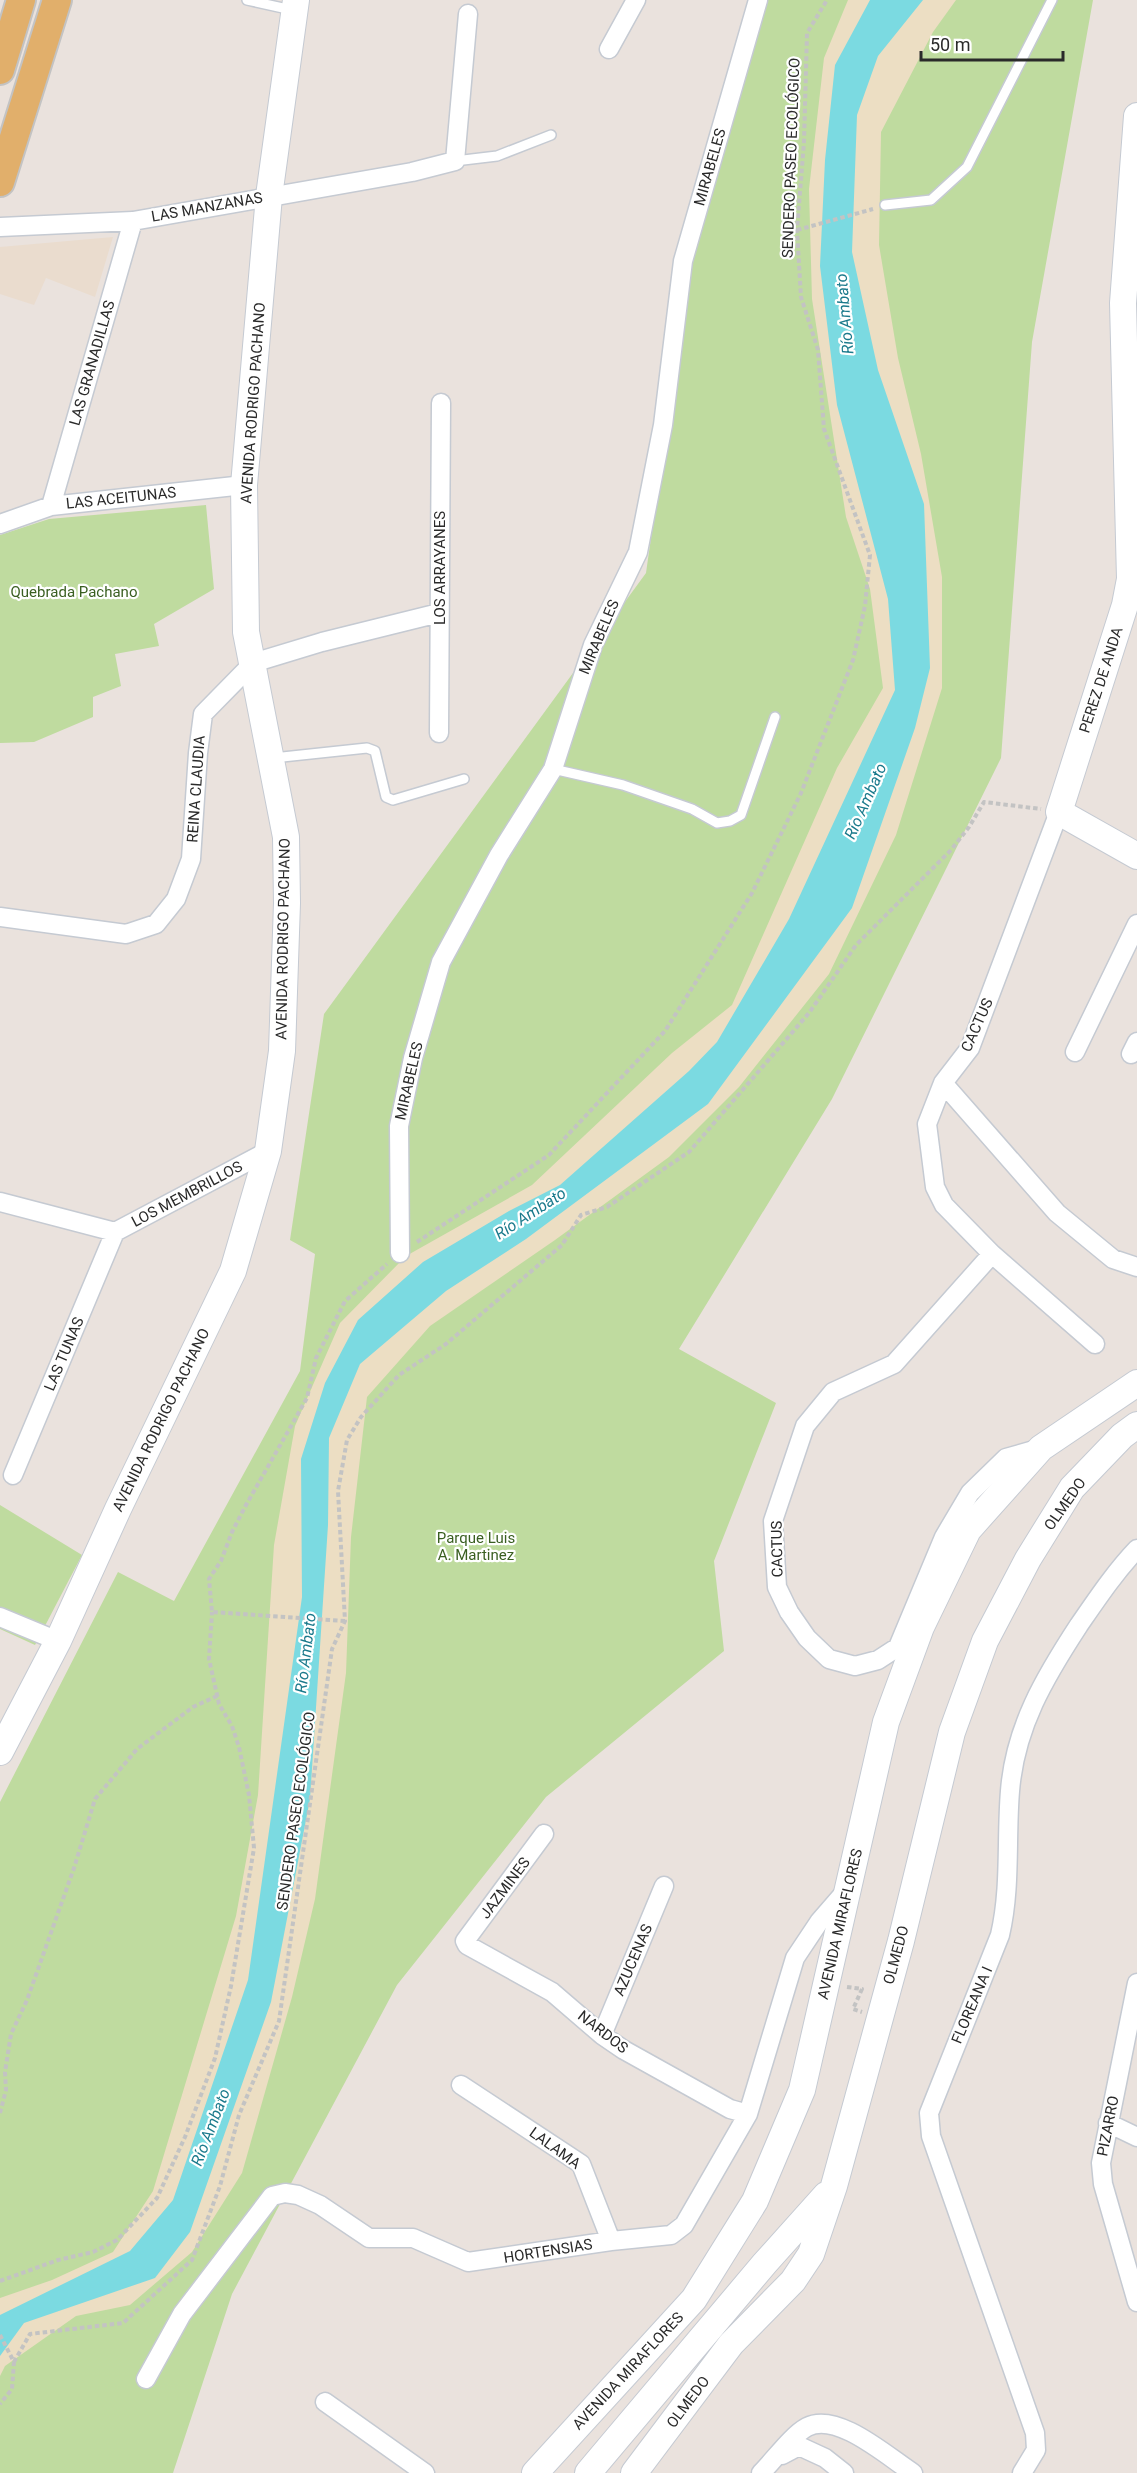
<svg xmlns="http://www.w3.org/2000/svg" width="1137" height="2473" font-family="Roboto,sans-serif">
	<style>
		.education { fill: #eadcce }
		.green { fill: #bfdb9f }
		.sand { fill: #ecdec3 }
		.water { fill: #7bdae1 }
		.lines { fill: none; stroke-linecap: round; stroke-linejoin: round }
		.lane-casing { stroke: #c5cad2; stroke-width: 12 }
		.street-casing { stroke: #c5cad2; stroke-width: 21 }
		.secondary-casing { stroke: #c5cad2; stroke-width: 28 }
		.primary-casing { stroke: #c3c3c3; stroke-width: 32 }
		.path { stroke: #c3c3c3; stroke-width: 4; stroke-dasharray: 4.5 3; stroke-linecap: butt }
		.lane { stroke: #fff; stroke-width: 9 }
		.street { stroke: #fff; stroke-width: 18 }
		.secondary { stroke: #fff; stroke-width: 26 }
		.primary { stroke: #e1af6b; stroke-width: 28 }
		.labels { text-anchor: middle; stroke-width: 4.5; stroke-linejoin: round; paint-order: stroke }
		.street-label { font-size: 15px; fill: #2a2a2a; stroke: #fff }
		.park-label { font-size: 15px; fill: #3a5f21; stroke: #fff }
		.water-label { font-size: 16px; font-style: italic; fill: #1b7a8c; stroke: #fff }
	</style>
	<rect width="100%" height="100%" fill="#eae2dd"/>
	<!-- education -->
	<path class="education" d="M 113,237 L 95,297 L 46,278 L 34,305 L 0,294 L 0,247 Z"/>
	<!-- green -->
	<path class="green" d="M 762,0 L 1093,0 L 1032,342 L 1001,758 L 832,1099 L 679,1349 L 776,1403 L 714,1561 L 724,1651 L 546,1797 L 397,1985 L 232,2294 L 173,2473 L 0,2473 L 0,1802 L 118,1572 L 174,1601 L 300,1371 L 315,1254 L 290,1240 L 324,1014 L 646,573 L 694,234 Z
		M 206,505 L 214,589 L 154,624 L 159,646 L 115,654 L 121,686 L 93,697 L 93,717 L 34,742 L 0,743 L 0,535 L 49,519 Z
		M 0,1505 L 82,1555 L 35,1645 L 0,1629 Z"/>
	<!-- sand -->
	<path class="sand" d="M 848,0 L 956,0 L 933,32 L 881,132 L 879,245 L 898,358 L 921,454 L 942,577 L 942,688 L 896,835 L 829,974 L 739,1087 L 669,1157 L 555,1240 L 430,1326 L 367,1397 L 351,1537 L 346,1673 L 315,1899 L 292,1997 L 242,2173 L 192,2252 L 130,2305 L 76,2316 L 5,2366 L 0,2376 L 0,2298 L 52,2280 L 113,2252 L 153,2191 L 236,1916 L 258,1795 L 274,1545 L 295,1426 L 340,1323 L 406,1256 L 532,1185 L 672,1053 L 732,1005 L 837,768 L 883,688 L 870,589 L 846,517 L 812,299 L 809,189 L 824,58 Z"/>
	<!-- water -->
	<path class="water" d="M 870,0 L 923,0 L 878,56 L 857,115 L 852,252 L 878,370 L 924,504 L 930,668 L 915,728 L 852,908 L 708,1104 L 526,1239 L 446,1291 L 360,1364 L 329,1438 L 328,1525 L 310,1799 L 271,2002 L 190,2232 L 155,2278 L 24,2323 L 0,2356 L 0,2315 L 130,2251 L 173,2200 L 248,1980 L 302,1597 L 301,1459 L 325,1383 L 358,1320 L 423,1262 L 509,1211 L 560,1185 L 689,1071 L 717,1042 L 789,919 L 895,690 L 888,599 L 837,405 L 820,266 L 825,160 L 835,65 Z"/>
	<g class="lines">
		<!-- lane casing -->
		<g class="lane-casing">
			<path id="lane" d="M 247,0 L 292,10
				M 455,161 L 497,156 L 551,135
				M 885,205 L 931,200 L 967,167 L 1052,0
				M 273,758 L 367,748 L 375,751 L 386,797 L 393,800 L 464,779
				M 553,769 L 623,785 L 692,809 L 717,823 L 730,821 L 741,815 L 775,717"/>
		</g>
		<!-- street casing -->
		<g class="street-casing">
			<path id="street" d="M 609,49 L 636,0
				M 0,227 L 133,221 L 412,172 L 455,161 L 468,14
				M 51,506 L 133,221
				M 0,524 L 51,506 L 244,485
				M 439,733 L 441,403
				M 1059,812 L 970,1048 L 943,1083 L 927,1124 L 935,1187 L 944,1205 L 992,1254 L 1095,1344
				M 0,917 L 126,934 L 156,924 L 176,899 L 191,859 L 198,753 L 203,714 L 253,663 L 322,642 L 439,613
				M 1075,1052 L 1137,924
				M 1131,1054 L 1137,1042
				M 943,1083 L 1057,1213 L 1113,1259 L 1137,1267
				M 0,1202 L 115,1232 L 268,1151
				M 400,1253 L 399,1126 L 413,1058 L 441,962 L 499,855 L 553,769 L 593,645 L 638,552 L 663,425 L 683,261 L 758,0
				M 992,1254 L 894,1364 L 833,1392 L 805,1426 L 773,1521 L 777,1587 L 789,1612 L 807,1638 L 829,1659 L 855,1666 L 878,1660 L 898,1647 L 944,1537 L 970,1493 L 1006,1458 L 1041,1448
				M 13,1475 L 115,1232
				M 0,1617 L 58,1641
				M 544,1834 L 465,1941 L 467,1945 L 552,1992 L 602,2035 L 624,2050 L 730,2109 L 748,2114
				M 1137,1983 L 1101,2163 L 1103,2184 L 1137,2302
				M 602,2035 L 664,1886
				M 461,2085 L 581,2164 L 611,2241
				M 1108,2123 L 1137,2137
				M 146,2379 L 182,2314 L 272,2196 L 285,2193 L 298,2195 L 320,2205 L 369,2238 L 413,2238 L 468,2262 L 611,2241 L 671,2235 L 684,2225 L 748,2114 L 795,1958 L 819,1922 L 845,1892
				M 325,2402 L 425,2473
				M 782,2455 L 799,2446 L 825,2458 L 844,2473
				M 761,2473 C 774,2460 792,2435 807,2427 C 837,2411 888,2457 913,2473
				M 1022,2473 L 1036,2450 L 1035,2433 L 931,2136 L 929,2113 L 1000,1935 C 1011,1888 1006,1839 1010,1791 C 1015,1727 1045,1677 1079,1625 C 1097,1599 1115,1572 1137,1549"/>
		</g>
		<!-- secondary casing -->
		<g class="secondary-casing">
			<path id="secondary" d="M 1137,116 L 1123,303 L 1130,579 L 1125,605 L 1059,812 L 1137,856
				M 0,1752 L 58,1641 L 118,1509 L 233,1271 L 268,1151 L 282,1051 L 287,903 L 286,837 L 246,632 L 244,485 L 269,196 L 296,0
				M 535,2473 L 694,2299 L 755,2201 L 802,2090 L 886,1722 L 921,1627 L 968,1530 L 1041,1448 L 1137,1383
				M 588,2473 L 765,2263 L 826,2195
				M 634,2473 L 731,2344 L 793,2281 L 811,2254 L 834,2186 L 901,1941 L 952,1732 L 985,1641 L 1028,1559 L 1072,1488 L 1122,1436 L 1137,1425"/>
		</g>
		<!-- primary casing -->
		<g class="primary-casing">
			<path id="primary" d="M 0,70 L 21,0
				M 0,182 L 57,0"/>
		</g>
		<!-- path -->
		<path class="path" d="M 797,230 L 873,209
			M 417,1242 L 549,1155 L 665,1031 L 752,893 L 801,793 L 853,660 L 865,606 L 870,555 L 824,429 L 818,350 L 801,297 L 797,230 L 804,142 L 807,33 L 827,0
			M 345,1621 L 212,1612 L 209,1579 L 221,1561 L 232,1532 L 246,1505 L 307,1398 L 316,1358 L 345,1301 L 387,1264
			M 847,1987 L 862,1989 L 853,2009 L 862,2012
			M 0,2113 L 6,2090 L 5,2072 L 11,2034 L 27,2000 L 74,1868 L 95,1799 L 137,1749 L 193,1707 L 217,1696
			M 0,2281 L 58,2260 L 93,2252 L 117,2240 L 157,2198 L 185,2137 L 215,2058 L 231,1986 L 254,1848 L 249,1795 L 239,1747 L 232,1726 L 219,1704 L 209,1659 L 212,1612
			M 0,2335 L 14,2362 L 12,2389 L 0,2404
			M 14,2362 L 30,2334 L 123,2323 L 192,2260 L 220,2186 L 239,2115 L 279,2021 L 332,1649 L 345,1621 L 338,1491 L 347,1440 L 361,1417 L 399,1375 L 446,1344 L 562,1245 L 581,1215 L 607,1207 L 689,1152 L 809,1013 L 856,945 L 951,850 L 969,827 L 984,802 L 1041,809"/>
		<!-- lane -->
		<use href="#lane" class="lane"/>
		<!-- street -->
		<use href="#street" class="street"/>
		<!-- secondary -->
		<use href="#secondary" class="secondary"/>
		<!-- primary -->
		<use href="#primary" class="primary"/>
	</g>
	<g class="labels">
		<!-- street labels -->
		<g class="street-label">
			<text transform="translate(791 158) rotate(-88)" y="5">SENDERO PASEO ECOLÓGICO</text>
			<text transform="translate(710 167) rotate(-74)" y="5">MIRABELES</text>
			<text transform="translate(207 207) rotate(-10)" y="5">LAS MANZANAS</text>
			<text transform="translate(92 363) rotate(-74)" y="5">LAS GRANADILLAS</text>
			<text transform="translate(253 403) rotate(-86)" y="5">AVENIDA RODRIGO PACHANO</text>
			<text transform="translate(121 498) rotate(-6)" y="5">LAS ACEITUNAS</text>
			<text transform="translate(440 568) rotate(-90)" y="5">LOS ARRAYANES</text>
			<text transform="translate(599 637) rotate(-67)" y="5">MIRABELES</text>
			<text transform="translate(1101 680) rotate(-72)" y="5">PEREZ DE ANDA</text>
			<text transform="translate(196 789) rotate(-86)" y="5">REINA CLAUDIA</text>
			<text transform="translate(283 939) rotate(-89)" y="5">AVENIDA RODRIGO PACHANO</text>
			<text transform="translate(977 1025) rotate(-66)" y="5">CACTUS</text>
			<text transform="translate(409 1081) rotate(-77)" y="5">MIRABELES</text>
			<text transform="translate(187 1194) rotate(-28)" y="5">LOS MEMBRILLOS</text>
			<text transform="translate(64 1354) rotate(-67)" y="5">LAS TUNAS</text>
			<text transform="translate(161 1420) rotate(-64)" y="5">AVENIDA RODRIGO PACHANO</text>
			<text transform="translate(1065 1504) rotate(-55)" y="5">OLMEDO</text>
			<text transform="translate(777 1549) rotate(-91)" y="5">CACTUS</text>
			<text transform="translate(296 1811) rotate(-82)" y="5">SENDERO PASEO ECOLÓGICO</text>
			<text transform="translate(505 1888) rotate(-53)" y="5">JAZMINES</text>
			<text transform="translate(840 1924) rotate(-77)" y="5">AVENIDA MIRAFLORES</text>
			<text transform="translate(896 1955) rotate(-75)" y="5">OLMEDO</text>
			<text transform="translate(633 1960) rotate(-67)" y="5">AZUCENAS</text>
			<text transform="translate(972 2005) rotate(-67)" y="5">FLOREANA I</text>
			<text transform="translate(603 2032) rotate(38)" y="5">NARDOS</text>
			<text transform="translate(1108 2126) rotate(-79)" y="5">PIZARRO</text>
			<text transform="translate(555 2148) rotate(36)" y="5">LALAMA</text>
			<text transform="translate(548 2251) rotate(-9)" y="5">HORTENSIAS</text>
			<text transform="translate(628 2371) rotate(-47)" y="5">AVENIDA MIRAFLORES</text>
			<text transform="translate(688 2402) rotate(-53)" y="5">OLMEDO</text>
		</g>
		<!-- park labels -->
		<g class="park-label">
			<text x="74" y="597">Quebrada Pachano</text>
			<text x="476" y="1543">Parque Luis<tspan x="476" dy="17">A. Martinez</tspan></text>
		</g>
		<!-- water labels -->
		<g class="water-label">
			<text transform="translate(844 314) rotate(-95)" y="6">Río Ambato</text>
			<text transform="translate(865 801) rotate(-66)" y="6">Río Ambato</text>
			<text transform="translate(530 1213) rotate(-33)" y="6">Río Ambato</text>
			<text transform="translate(305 1653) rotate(-83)" y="6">Río Ambato</text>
			<text transform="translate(210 2127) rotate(-69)" y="6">Río Ambato</text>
		</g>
	</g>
	<!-- scale -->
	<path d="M921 51v9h142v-9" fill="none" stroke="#2a2a2a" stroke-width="3"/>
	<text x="930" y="51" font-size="18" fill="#2a2a2a" stroke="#ffffff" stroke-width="4.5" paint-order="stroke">50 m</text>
</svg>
